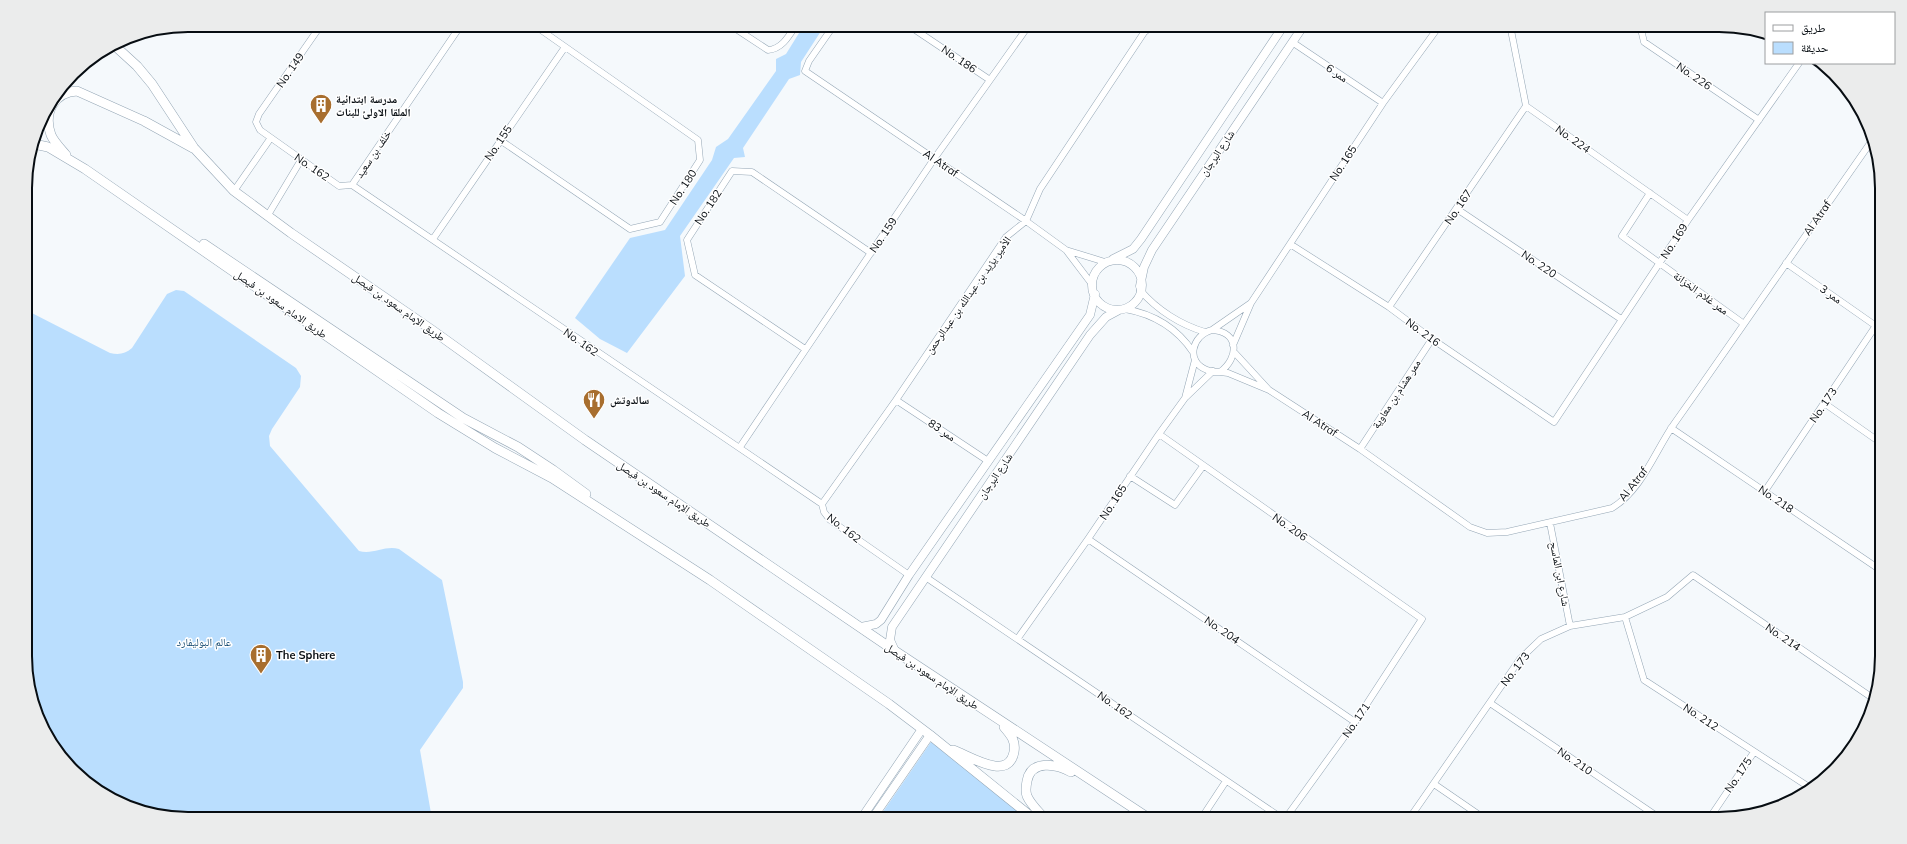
<svg xmlns="http://www.w3.org/2000/svg" width="1907" height="844" font-family="Mulish,'Noto Naskh Arabic',sans-serif">
	<style>
		.green { fill: #badefe }
		.lines { fill: none; stroke-linecap: round; stroke-linejoin: round }
		.minor-casing { stroke: #94a6b5; stroke-width: 7 }
		.tertiary-casing { stroke: #94a6b5; stroke-width: 9 }
		.secondary-casing { stroke: #94a6b5; stroke-width: 10 }
		.minor { stroke: #fff; stroke-width: 6 }
		.tertiary { stroke: #fff; stroke-width: 8 }
		.secondary { stroke: #fff; stroke-width: 9 }
		.labels { text-anchor: middle; stroke-width: 3; stroke-linejoin: round; paint-order: stroke }
		.street-label { font-size: 11px; fill: #070d12; stroke: #fff }
		.poi-label { font-size: 11px; font-weight: bold; fill: #070d12; stroke: #fff; text-anchor: start }
		.park-label { font-size: 11px; fill: #144a71; stroke: #fff }
		.rim { fill: none; stroke: #070d12; stroke-width: 2 }
	</style>
	<rect width="100%" height="100%" fill="#f5f9fc"/>
	<!-- green -->
	<path class="green" d="M 804,25 L 825,25 L 801,62 L 800,75 L 789,79 L 743,148 L 745,157 L 734,158 L 680,236 L 685,276 L 627,353 L 600,339 L 575,318 L 630,238 L 665,230 L 712,160 L 716,147 L 728,139 L 776,71 L 776,59 L 786,54 Z
		M 176,290 L 184,291 L 296,368 L 301,376 L 300,387 L 272,429 L 269,436 L 270,446 L 359,551 C 373,555 385,545 399,549 L 442,580 L 463,682 L 463,688 L 420,750 L 432,819 L 188,819 L 126,807 L 89,785 L 59,755 L 37,719 L 26,677 L 26,310 L 110,353 C 119,355 125,354 132,348 L 167,294 Z
		M 931,742 L 1043,819 L 878,819 Z"/>
	<g class="lines">
		<!-- minor casing -->
		<g class="minor-casing">
			<path id="minor" d="M 321,25 L 259,114 L 256,122 L 260,130 L 339,186 L 352,185 L 822,504 L 824,512 L 830,520 L 909,575
				M 730,25 L 768,50 C 782,49 789,36 796,25
				M 834,25 L 809,61 L 805,71 L 1026,221 L 1066,250
				M 908,25 L 990,80
				M 1138,25 L 1146,31
				M 1510,25 L 1526,106 L 1688,220
				M 1640,25 L 1644,42 L 1759,120
				M 1292,42 L 1383,103
				M 500,140 L 630,229 L 660,222 L 700,160 L 698,140 L 534,25
				M 352,185 L 461,25
				M 234,191 L 270,139
				M 1650,193 L 1622,236 L 1744,324
				M 1457,209 L 1621,319
				M 268,215 L 301,160
				M 433,239 L 565,47
				M 1290,244 L 1389,307 L 1432,339 L 1554,422 L 1688,220 L 1799,63
				M 1786,263 L 1876,326
				M 1091,283 L 1066,250 L 1105,262
				M 1140,290 C 1157,310 1181,325 1205,332
				M 1251,303 L 1383,103 L 1440,25
				M 1389,307 L 1526,106
				M 1125,309 C 1153,314 1177,328 1193,352
				M 1212,330 C 1240,332 1239,358 1220,372 C 1216,372 1211,372 1207,370 C 1185,362 1192,335 1212,330 L 1251,303 L 1233,345
				M 805,349 L 695,275 L 687,240 L 732,171 L 752,172 L 871,253
				M 1220,372 L 1228,373 L 1269,390 L 1234,352
				M 1269,390 L 1360,449 L 1470,527 L 1487,533 L 1507,532 L 1612,508 C 1642,490 1655,451 1674,424 C 1741,329 1807,233 1873,139
				M 1186,397 L 1213,371
				M 896,400 L 988,461
				M 1824,403 L 1881,443
				M 1671,428 L 1882,571
				M 1159,434 L 1422,619 L 1355,722 L 1285,819
				M 1876,439 L 1881,431
				M 740,447 L 934,159 L 1029,25
				M 1360,449 L 1432,339
				M 1130,476 L 1175,505 L 1203,466
				M 1765,491 L 1881,318
				M 822,504 L 896,400 L 1006,237 L 1026,221 L 1040,189 L 1149,25
				M 1550,523 L 1570,626
				M 1088,539 L 1355,722
				M 927,578 L 1283,819
				M 1625,617 L 1644,680 L 1812,789
				M 1018,638 L 1088,539 L 1159,434 L 1185,398 L 1195,360
				M 1490,703 L 1661,819
				M 1434,784 L 1485,819
				M 1201,819 L 1226,781
				M 1409,819 L 1520,659 L 1541,639 L 1570,626 L 1625,617 L 1667,597 L 1693,575 L 1874,699
				M 1709,819 L 1754,752"/>
		</g>
		<!-- tertiary casing -->
		<g class="tertiary-casing">
			<path id="tertiary" d="M 1113,259 L 1133,249 L 1141,239 L 1284,25
				M1092 285a25 25 0 1 1 50 0a25 25 0 1 1-50 0Z
				M 1140,286 L 1144,267 L 1152,250 L 1304,25
				M 861,627 L 876,624 L 881,620 L 909,575 L 1090,315 L 1095,294
				M 895,651 L 890,640 L 892,627 L 1090,335 L 1106,317 L 1119,310
				M 861,819 L 922,729
				M 872,819 L 930,735"/>
		</g>
		<!-- secondary casing -->
		<g class="secondary-casing">
			<path id="secondary" d="M 114,45 L 137,66 L 152,84 L 194,148 L 234,191 L 291,233 L 432,330 L 585,440 L 895,651 L 1150,819
				M 34,144 L 48,147 L 85,169 L 438,413 L 495,448 L 552,478 L 710,580 L 889,704 L 930,735 L 1034,819
				M 66,155 C 61,149 54,142 51,135 C 43,113 54,92 77,91 L 144,121 L 193,148
				M 204,244 L 463,418 L 518,447 L 553,470 L 586,494
				M 953,750 C 970,756 1008,782 1014,752 C 1016,741 1011,735 1004,727
				M 1045,819 C 1039,812 1031,805 1027,796 C 1025,791 1026,786 1027,781 C 1031,759 1057,764 1071,772"/>
		</g>
		<!-- minor -->
		<use href="#minor" class="minor"/>
		<!-- tertiary -->
		<use href="#tertiary" class="tertiary"/>
		<!-- secondary -->
		<use href="#secondary" class="secondary"/>
	</g>
	<!-- icons -->
	<defs>
		<g id="building-pin" transform="scale(1.15)"><path d="M0 17L-7.5 6A9.5 9.5 0 1 1 7.5 6Z" fill="#a86e2e" stroke="#fff"/><path d="M-4-6H4V6H1V3H-1V6H-4ZM-2.5-4.3h1.7v1.8h-1.7ZM.8-4.3h1.7v1.8H.8ZM-2.5-1h1.7V.8h-1.7ZM.8-1h1.7V.8H.8Z" fill="#fff"/></g>
		<g id="restaurant-pin" transform="scale(1.15)"><path d="M0 17L-7.5 6A9.5 9.5 0 1 1 7.5 6Z" fill="#a86e2e" stroke="#fff"/><path d="M-5-6h1v4h1v-4h1v4h1v-4h1v5L-1.5 .5V6h-2V.5L-5-1ZM5-6V6H3V1.5H1.5Q1.5-4 5-6Z" fill="#fff"/></g>
	</defs>
	<g fill-rule="evenodd">
		<use href="#building-pin" x="321" y="105"/>
		<use href="#restaurant-pin" x="594" y="400"/>
		<use href="#building-pin" x="261" y="655"/>
	</g>
	<g class="labels">
		<!-- street labels -->
		<g class="street-label">
			<text transform="translate(959 59) rotate(34)" y="4">No. 186</text>
			<text transform="translate(290 70) rotate(-55)" y="4">No. 149</text>
			<text transform="translate(1337 73) rotate(34)" y="4">ممر 6</text>
			<text transform="translate(1694 76) rotate(34)" y="4">No. 226</text>
			<text transform="translate(1573 139) rotate(35)" y="4">No. 224</text>
			<text transform="translate(498 143) rotate(-56)" y="4">No. 155</text>
			<text transform="translate(1217 153) rotate(-56)" y="4">شارع البرجان</text>
			<text transform="translate(373 154) rotate(-56)" y="4">خلف بن سعيد</text>
			<text transform="translate(941 163) rotate(34)" y="4">Al Atraf</text>
			<text transform="translate(1343 163) rotate(-57)" y="4">No. 165</text>
			<text transform="translate(312 167) rotate(34)" y="4">No. 162</text>
			<text transform="translate(683 187) rotate(-57)" y="4">No. 180</text>
			<text transform="translate(708 207) rotate(-57)" y="4">No. 182</text>
			<text transform="translate(1458 207) rotate(-56)" y="4">No. 167</text>
			<text transform="translate(1817 218) rotate(-55)" y="4">Al Atraf</text>
			<text transform="translate(883 235) rotate(-56)" y="4">No. 159</text>
			<text transform="translate(1674 241) rotate(-57)" y="4">No. 169</text>
			<text transform="translate(1539 264) rotate(34)" y="4">No. 220</text>
			<text transform="translate(1701 293) rotate(36)" y="4">ممر غلام الخزانة</text>
			<text transform="translate(1831 294) rotate(35)" y="4">ممر 3</text>
			<text transform="translate(968 295) rotate(-55)" y="4">الأمير يزيد بن عبدالله بن عبدالرحمن</text>
			<text transform="translate(281 304) rotate(35)" y="4">طريق الامام سعود بن فيصل</text>
			<text transform="translate(399 307) rotate(35)" y="4">طريق الإمام سعود بن فيصل</text>
			<text transform="translate(1423 332) rotate(36)" y="4">No. 216</text>
			<text transform="translate(581 342) rotate(35)" y="4">No. 162</text>
			<text transform="translate(1396 394) rotate(-57)" y="4">ممر هشام بن معاوية</text>
			<text transform="translate(1823 405) rotate(-56)" y="4">No. 173</text>
			<text transform="translate(1320 423) rotate(33)" y="4">Al Atraf</text>
			<text transform="translate(942 430) rotate(34)" y="4">ممر 83</text>
			<text transform="translate(995 476) rotate(-56)" y="4">شارع البرجان</text>
			<text transform="translate(1633 484) rotate(-52)" y="4">Al Atraf</text>
			<text transform="translate(664 494) rotate(34)" y="4">طريق الإمام سعود بن فيصل</text>
			<text transform="translate(1776 499) rotate(34)" y="4">No. 218</text>
			<text transform="translate(1113 502) rotate(-57)" y="4">No. 165</text>
			<text transform="translate(1290 527) rotate(35)" y="4">No. 206</text>
			<text transform="translate(844 528) rotate(38)" y="4">No. 162</text>
			<text transform="translate(1560 574) rotate(79)" y="4">شارع ابن الماسح</text>
			<text transform="translate(1222 630) rotate(34)" y="4">No. 204</text>
			<text transform="translate(1783 637) rotate(34)" y="4">No. 214</text>
			<text transform="translate(1515 669) rotate(-52)" y="4">No. 173</text>
			<text transform="translate(932 676) rotate(34)" y="4">طريق الإمام سعود بن فيصل</text>
			<text transform="translate(1115 705) rotate(35)" y="4">No. 162</text>
			<text transform="translate(1701 717) rotate(33)" y="4">No. 212</text>
			<text transform="translate(1356 720) rotate(-55)" y="4">No. 171</text>
			<text transform="translate(1575 761) rotate(34)" y="4">No. 210</text>
			<text transform="translate(1738 775) rotate(-56)" y="4">No. 175</text>
		</g>
		<!-- poi labels -->
		<g class="poi-label">
			<text x="336" y="103">مدرسة ابتدائية<tspan x="336" dy="13">الملقا الاولئ للبنات</tspan></text>
			<text x="610" y="404">سالدوتش</text>
			<text x="276" y="659">The Sphere</text>
		</g>
		<!-- park labels -->
		<g class="park-label">
			<text x="204" y="646">عالم البوليفارد</text>
		</g>
	</g>
	<!-- crop -->
	<path d="M0 0H1907V844H0ZM188 32H1719A156 156 0 0 1 1875 188V656A156 156 0 0 1 1719 812H188A156 156 0 0 1 32 656V188A156 156 0 0 1 188 32Z" fill="#ebecec" fill-rule="evenodd"/>
	<path class="rim" d="M188 32H1719A156 156 0 0 1 1875 188V656A156 156 0 0 1 1719 812H188A156 156 0 0 1 32 656V188A156 156 0 0 1 188 32Z"/>
	<!-- legend -->
	<rect x="1765" y="12" width="130" height="52" fill="#ffffff" stroke="#9c9ea0"/>
	<rect x="1773" y="25" width="20" height="6" fill="#ffffff" stroke="#9c9ea0"/>
	<text x="1801" y="32" font-size="12" fill="#070d12">طريق</text>
	<rect x="1773" y="42" width="20" height="12" fill="#badefe" stroke="#9c9ea0"/>
	<text x="1801" y="52" font-size="12" fill="#070d12">حديقة</text>
</svg>
